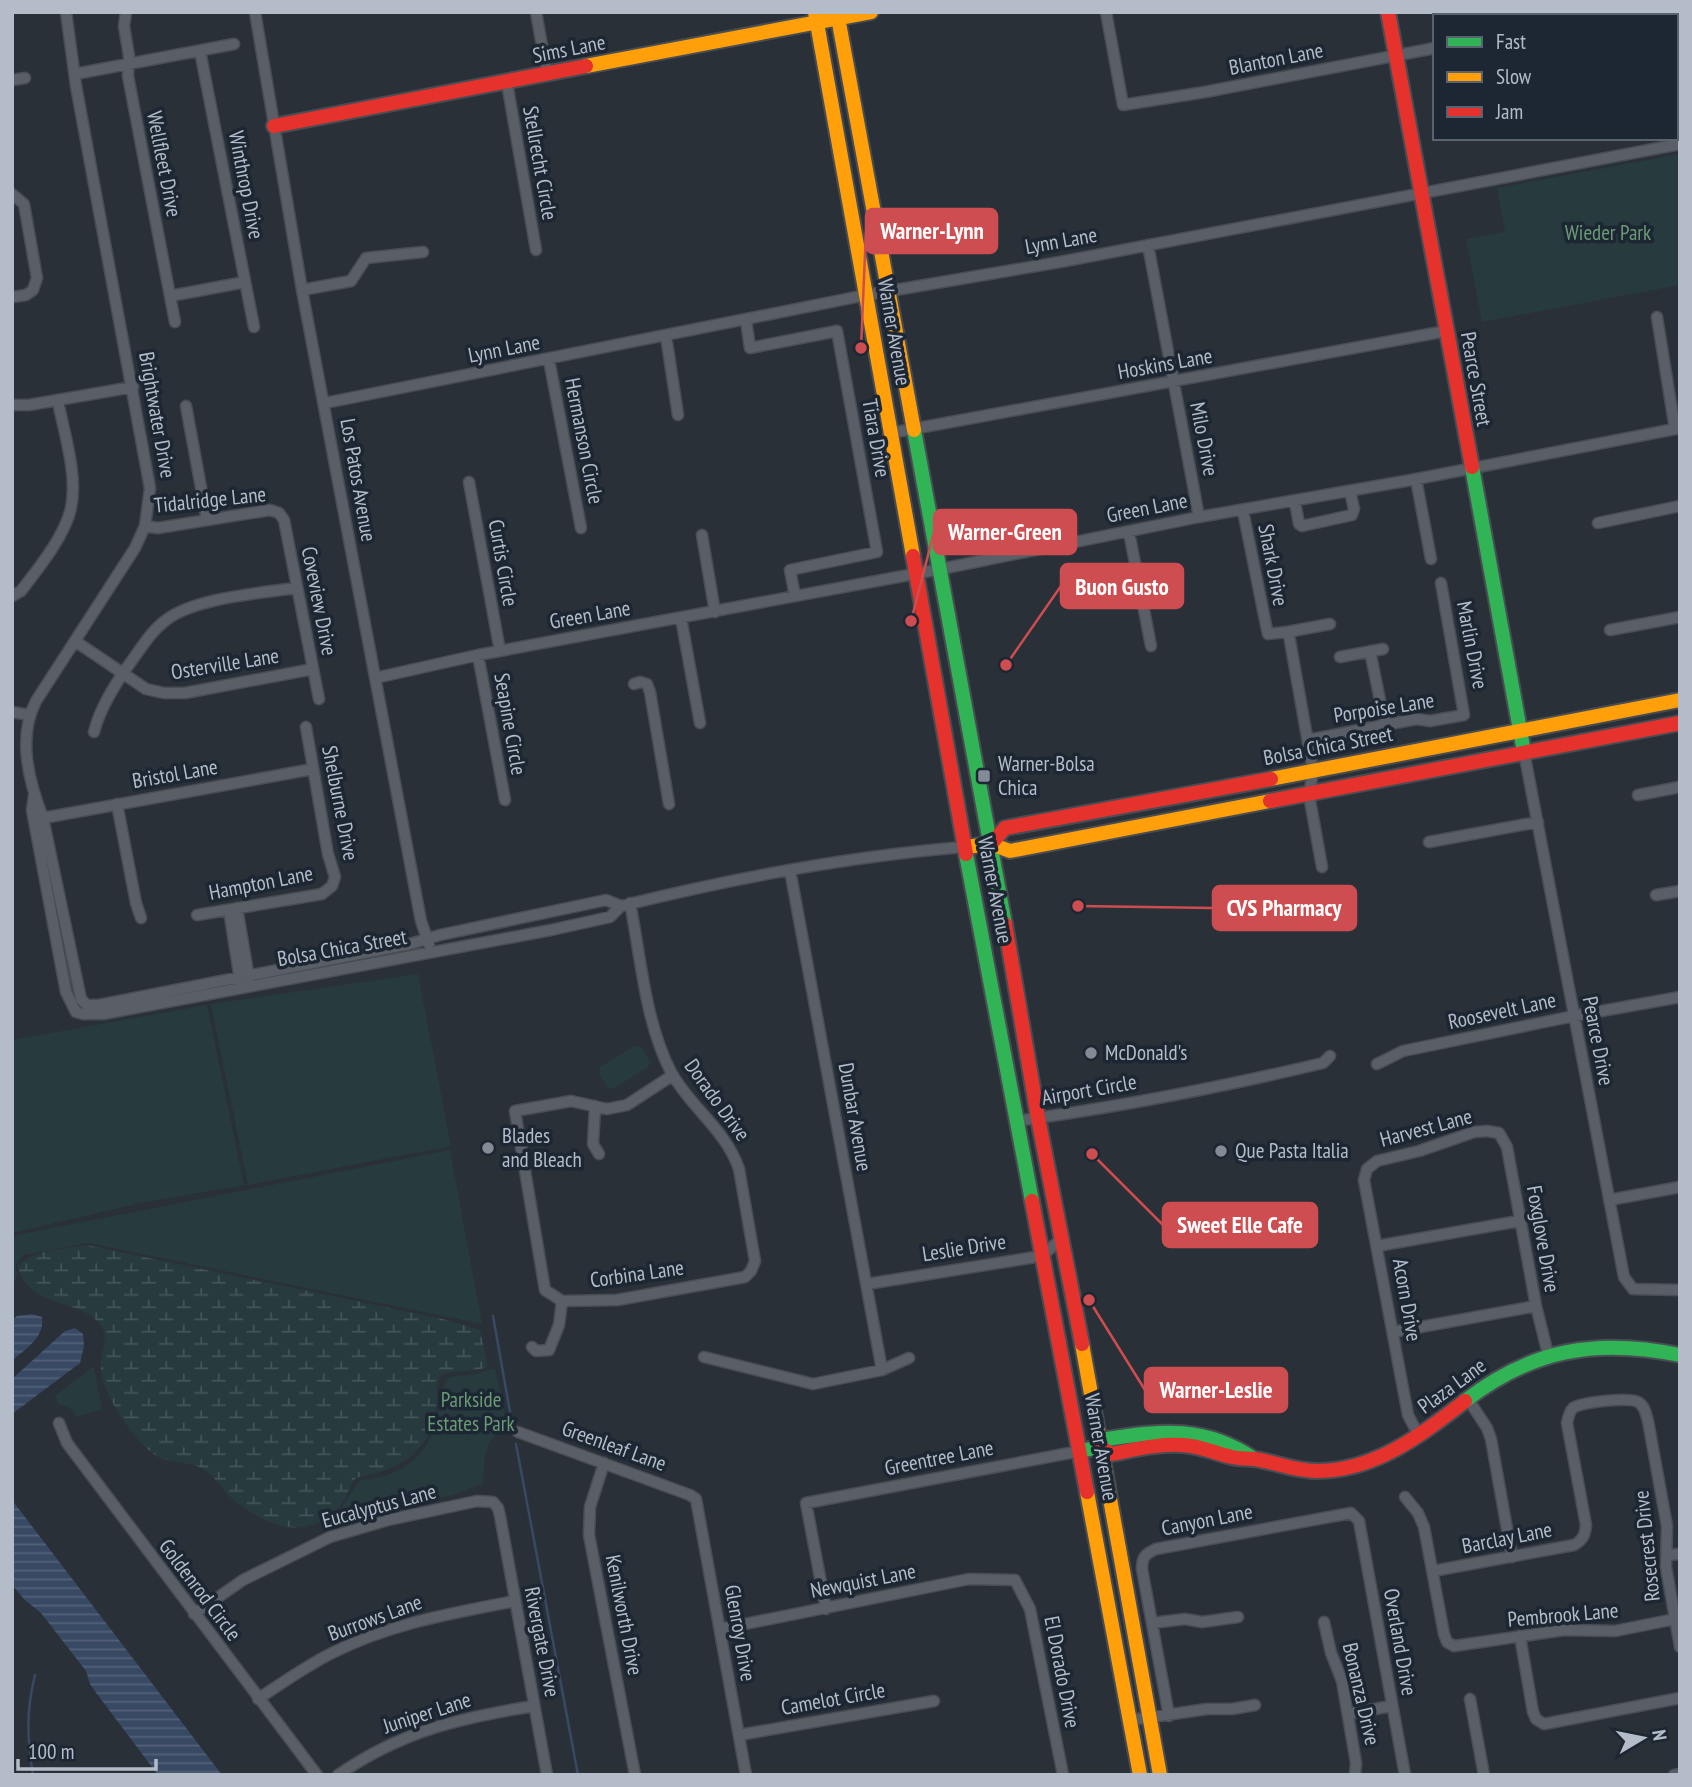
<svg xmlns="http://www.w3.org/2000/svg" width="1692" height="1787" font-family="'PT Sans Narrow',sans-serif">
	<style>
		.green { fill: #273a3e }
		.wetland { fill: url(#wetland-marsh) }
		.water { fill: url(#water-rules) }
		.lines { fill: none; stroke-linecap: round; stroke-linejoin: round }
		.stream { stroke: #384963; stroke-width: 2.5 }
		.street-casing { stroke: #484c53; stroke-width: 13 }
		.fast-casing { stroke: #484c53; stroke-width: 18 }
		.slow-casing { stroke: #484c53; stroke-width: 18 }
		.jam-casing { stroke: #484c53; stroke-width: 18 }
		.street { stroke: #5a5e66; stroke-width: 10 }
		.fast { stroke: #30b455; stroke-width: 14 }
		.slow { stroke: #ff9f0a; stroke-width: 14 }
		.jam { stroke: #e5322d; stroke-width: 14 }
		.poi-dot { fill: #848b96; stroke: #1d2633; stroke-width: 2.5 }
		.labels { text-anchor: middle; stroke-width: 7; stroke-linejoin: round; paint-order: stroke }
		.street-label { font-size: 21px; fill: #b4bcc9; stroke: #1d2633 }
		.park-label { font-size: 21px; fill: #6b9a76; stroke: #1d2633 }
		.poi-label { font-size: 21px; fill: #b4bcc9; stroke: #1d2633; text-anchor: start }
		.leader { fill: none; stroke: #ce4d50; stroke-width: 2.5 }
		.callout-dot { fill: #ce4d50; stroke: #1d2633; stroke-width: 2.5 }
		.callout { fill: #ce4d50; stroke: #ce4d50; stroke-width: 2.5 }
		.callout-label { font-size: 23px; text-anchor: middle; font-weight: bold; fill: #fff }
	</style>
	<defs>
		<pattern id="wetland-marsh" width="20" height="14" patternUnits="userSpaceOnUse" patternTransform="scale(1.75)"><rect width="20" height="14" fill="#273a3e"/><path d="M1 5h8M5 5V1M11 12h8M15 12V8" fill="none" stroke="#445559"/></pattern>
		<pattern id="water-rules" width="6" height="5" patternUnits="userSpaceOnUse" patternTransform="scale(1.75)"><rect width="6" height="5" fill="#384963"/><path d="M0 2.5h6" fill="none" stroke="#526178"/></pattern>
	</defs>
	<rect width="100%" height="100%" fill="#2a3038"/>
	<!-- green -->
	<path class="green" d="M 1680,154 L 1680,285 L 1482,322 L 1466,239 L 1505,232 L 1497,188 Z
		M 418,974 L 451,1146 L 248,1185 L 211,1004 Z
		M 207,1005 L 244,1185 L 140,1203 L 12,1233 L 12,1040 Z
		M 635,1046 L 641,1047 L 650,1061 L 648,1067 L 613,1089 L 608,1088 L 600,1075 L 600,1067 Z
		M 450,1150 L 482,1324 L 88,1243 L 23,1255 L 16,1264 L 17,1275 L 12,1290 L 12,1238 L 17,1235 Z
		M 94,1366 L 102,1409 L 77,1417 L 69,1407 L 58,1404 L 55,1396 Z
		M 495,1368 L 508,1427 C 482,1439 485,1459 483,1484 L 453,1495 L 378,1511 L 336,1523 L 334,1518 L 360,1480 C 398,1479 430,1456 437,1417 C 440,1401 439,1389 450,1377 L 477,1374 Z"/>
	<!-- wetland -->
	<path class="wetland" d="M 87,1245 L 443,1319 L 480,1330 L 488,1366 C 474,1374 448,1368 441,1376 C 435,1382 438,1395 437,1403 C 431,1453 402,1469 356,1478 C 348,1487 347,1500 337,1509 C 303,1544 260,1523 229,1496 C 221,1488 214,1475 203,1469 C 191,1461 176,1464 163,1459 C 144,1453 117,1414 109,1395 C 105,1388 102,1378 101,1370 C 99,1354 111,1338 100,1324 C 80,1298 30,1310 17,1266 C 36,1249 63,1249 87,1245 Z"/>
	<!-- water -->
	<path class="water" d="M 32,1314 L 42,1317 C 45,1338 26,1348 12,1361 L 12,1320 L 17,1316 Z
		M 75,1328 L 83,1334 L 84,1346 L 80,1363 L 12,1414 L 12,1379 L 65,1331 Z
		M 12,1500 L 222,1775 L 158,1775 L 97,1694 L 90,1684 L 86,1671 L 41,1613 L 25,1600 L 12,1585 Z"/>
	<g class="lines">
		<!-- stream -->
		<path class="stream" d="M 493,1316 L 510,1412
			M 516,1444 L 578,1775
			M 33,1775 C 27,1737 26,1712 35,1675"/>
		<!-- street casing -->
		<g class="street-casing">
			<path id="street" d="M 66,12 L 76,86 L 150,488 L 145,526 L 135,548 L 36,701 C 17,738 29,782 43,818 L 81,999 L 87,1005 L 99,1005 L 410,944 L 440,935 L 606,900 L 621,906
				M 126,12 L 124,26 L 129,56 L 128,76 L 175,322
				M 255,12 L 302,290 L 421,921 L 429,944
				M 536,12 L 547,74
				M 1106,12 L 1123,105 L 1205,92 L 1435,48
				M 1676,12 L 1680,34
				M 1606,16 L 1624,12
				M 200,51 L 254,327
				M 75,74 L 234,44
				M 12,80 L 25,78
				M 507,83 L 536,250
				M 12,194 L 24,204 L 37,278 L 33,290 L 26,295 L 12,297
				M 1148,245 L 1199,517
				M 302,290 L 351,281 L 366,258 L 423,252
				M 170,296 L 245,282
				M 1657,317 L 1675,429
				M 746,320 L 750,348 L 837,331 L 877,552 L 790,570 L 795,596
				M 666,336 L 678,415
				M 549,360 L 581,528
				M 325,403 L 866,295 L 1060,262 L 1680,144
				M 12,405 L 29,405 L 133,387
				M 186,406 L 207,520
				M 891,433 L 1446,331
				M 1416,479 L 1431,559
				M 469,482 L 500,651
				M 1295,502 L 1299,524 L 1302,526 L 1352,515 L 1354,509 L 1350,491
				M 1243,511 L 1267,630 L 1268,634 L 1287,632 L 1289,635 L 1313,771 L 1309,795 L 1322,867
				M 1598,523 L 1680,506
				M 145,526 L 158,528 L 270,510 L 279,513 L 284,520 L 319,699
				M 1129,532 L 1151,646
				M 702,535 L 715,612
				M 12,596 L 21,591 C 38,569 65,536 71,508 C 78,474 64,434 58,401
				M 681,618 L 700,723
				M 1610,630 L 1680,617
				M 1287,632 L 1330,624
				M 75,641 L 146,689 L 164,693 L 185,693 L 313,669
				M 1370,651 L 1385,725
				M 478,655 L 505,800
				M 1340,657 L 1383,649
				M 375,678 L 478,655 L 941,569 L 1199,517 L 1411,480 L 1680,428
				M 634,684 L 640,682 L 647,684 L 650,692 L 669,804
				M 12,712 L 29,715
				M 94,732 C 100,708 114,686 128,666 C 140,650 150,632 166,620 C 194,598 260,593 296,588
				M 1308,740 L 1416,719 L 1430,721 L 1464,715 L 1441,583
				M 1524,752 L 1624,1277 L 1633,1289 L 1680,1290
				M 1638,795 L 1680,787
				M 34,796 L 32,810 L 66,992 L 76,1012 L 83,1014 L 103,1014 L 551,930 L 610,917 L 621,906 C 734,878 850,856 965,847
				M 117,804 L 136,903 L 141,918
				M 43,818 L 313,769
				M 1429,842 L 1538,822
				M 790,870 L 882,1370
				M 1656,895 L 1680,891
				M 237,908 L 249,978
				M 229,910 L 240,980
				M 197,915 L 322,894 L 332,886 L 335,877 L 328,854 L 306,727
				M 1377,1064 L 1403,1051 L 1574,1016 L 1680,997
				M 595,1106 L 593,1144 L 599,1154
				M 1016,1121 C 1119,1107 1222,1087 1323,1063 L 1330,1056
				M 1609,1200 L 1680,1187
				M 1377,1246 L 1519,1221
				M 867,1284 L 1042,1256 L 1061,1239
				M 562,1301 L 617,1300 L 745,1277 L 751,1271 L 755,1261 L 739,1169 C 726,1130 690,1107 671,1072 C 645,1022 641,958 630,903
				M 562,1301 L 545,1290 L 515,1111 L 571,1101 L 607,1109 L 627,1105 L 673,1075
				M 1393,1332 L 1536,1306
				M 532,1347 L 536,1351 L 549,1350 L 559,1325 L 562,1301
				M 704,1357 L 813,1384 L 882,1370 L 909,1358
				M 1468,1399 L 1487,1428 L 1491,1439 L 1512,1557
				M 59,1423 L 67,1443 L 317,1775
				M 518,1432 L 690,1495 L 696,1499 L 746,1775
				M 1419,1436 L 1408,1415 L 1364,1180 L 1367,1169 L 1377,1161 L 1419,1151 L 1474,1132 L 1487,1131 L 1499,1133 L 1507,1147 L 1536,1306 L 1548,1354
				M 604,1463 L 590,1507 L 589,1535 L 635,1775
				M 1405,1497 L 1418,1513 L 1424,1527 L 1444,1634 L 1447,1642 L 1454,1646 L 1564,1630 L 1615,1631 L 1675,1619
				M 1667,1555 L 1680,1554
				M 1433,1571 L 1574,1545 C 1583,1540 1585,1535 1586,1525 L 1567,1423 C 1568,1418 1569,1412 1573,1408 C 1582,1402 1629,1397 1638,1402 C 1645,1406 1646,1414 1648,1421 L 1667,1526 L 1666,1567 L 1680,1647
				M 826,1609 L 806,1503 L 1080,1451
				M 194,1614 L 243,1580 L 330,1537 L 388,1520 L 477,1501 L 493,1502 L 498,1508 L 500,1516 L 547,1775
				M 1324,1622 L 1331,1653 L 1342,1681 L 1356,1763 L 1355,1775
				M 1152,1623 L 1185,1619 L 1202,1622 L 1238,1617
				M 720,1629 L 969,1579 L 1015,1580 L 1030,1609 L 1063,1775
				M 1520,1636 L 1533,1712 L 1536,1719 L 1544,1724 L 1680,1698
				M 258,1699 C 282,1683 306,1666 332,1653 C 389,1624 452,1613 515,1601
				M 1470,1699 L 1484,1775
				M 1348,1714 L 1391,1706
				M 1169,1716 L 1142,1569 C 1142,1557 1145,1554 1156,1549 L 1351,1513 L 1359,1521 L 1405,1775
				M 1131,1720 L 1207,1709 L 1232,1709 L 1255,1705
				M 739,1735 L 934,1701
				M 338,1775 C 402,1731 459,1718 534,1706
				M 1674,1775 L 1680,1774"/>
		</g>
		<!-- fast casing -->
		<g class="fast-casing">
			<path id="fast" d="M 914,430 L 1005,924
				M 1472,467 L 1524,752
				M 966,854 L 1032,1201
				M 1465,1401 C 1532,1349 1597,1338 1680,1355
				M 1080,1451 L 1100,1447 L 1107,1439 C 1163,1430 1205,1426 1254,1459"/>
		</g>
		<!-- slow casing -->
		<g class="slow-casing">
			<path id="slow" d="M 815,12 L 913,556
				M 837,12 L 914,430
				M 586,66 L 871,12
				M 1271,779 L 1680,700
				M 965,847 L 991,844 L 1010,851 L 1270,801
				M 1082,1344 L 1160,1775
				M 1087,1492 L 1140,1775"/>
		</g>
		<!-- jam casing -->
		<g class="jam-casing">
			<path id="jam" d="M 1388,12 L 1472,467
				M 274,126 L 586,66
				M 913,556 L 966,854
				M 1270,801 L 1680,723
				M 991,844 L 1005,828 L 1271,779
				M 1005,924 L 1038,1118 L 1082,1344
				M 1032,1201 L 1087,1492
				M 1100,1447 L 1111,1454 C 1137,1449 1164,1442 1191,1446 C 1205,1448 1218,1454 1232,1457 C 1240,1459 1246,1458 1254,1459 C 1275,1462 1295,1471 1317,1471 C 1375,1471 1421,1435 1465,1401"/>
		</g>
		<!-- street -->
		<use href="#street" class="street"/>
		<!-- fast -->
		<use href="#fast" class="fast"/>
		<!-- slow -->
		<use href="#slow" class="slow"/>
		<!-- jam -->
		<use href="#jam" class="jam"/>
	</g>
	<!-- markers -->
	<g class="poi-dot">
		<rect x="977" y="769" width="14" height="14" rx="3.5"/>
		<circle cx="1091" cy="1053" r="7"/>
		<circle cx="488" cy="1148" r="7"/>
		<circle cx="1221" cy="1151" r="7"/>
	</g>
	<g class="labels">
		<!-- street labels -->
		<g class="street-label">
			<text transform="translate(569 49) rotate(-11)" y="7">Sims Lane</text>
			<text transform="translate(1276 59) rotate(-11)" y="7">Blanton Lane</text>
			<text transform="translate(540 163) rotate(80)" y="7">Stellrecht Circle</text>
			<text transform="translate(164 164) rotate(79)" y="7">Wellfleet Drive</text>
			<text transform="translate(246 185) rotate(79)" y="7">Winthrop Drive</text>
			<text transform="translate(1061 241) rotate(-10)" y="7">Lynn Lane</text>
			<text transform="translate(894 332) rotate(80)" y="7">Warner Avenue</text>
			<text transform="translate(504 349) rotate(-11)" y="7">Lynn Lane</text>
			<text transform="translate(1165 364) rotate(-10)" y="7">Hoskins Lane</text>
			<text transform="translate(1476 379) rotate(80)" y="7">Pearce Street</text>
			<text transform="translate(157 415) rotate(80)" y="7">Brightwater Drive</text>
			<text transform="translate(876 438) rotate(80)" y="7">Tiara Drive</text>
			<text transform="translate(1204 439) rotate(79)" y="7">Milo Drive</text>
			<text transform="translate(584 441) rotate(79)" y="7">Hermanson Circle</text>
			<text transform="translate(358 480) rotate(80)" y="7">Los Patos Avenue</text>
			<text transform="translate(210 500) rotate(-6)" y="7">Tidalridge Lane</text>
			<text transform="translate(1147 508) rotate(-11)" y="7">Green Lane</text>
			<text transform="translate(503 563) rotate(80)" y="7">Curtis Circle</text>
			<text transform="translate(1273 565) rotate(79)" y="7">Shark Drive</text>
			<text transform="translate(319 601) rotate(79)" y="7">Coveview Drive</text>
			<text transform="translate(590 615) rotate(-10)" y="7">Green Lane</text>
			<text transform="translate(1472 645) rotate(79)" y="7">Marlin Drive</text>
			<text transform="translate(225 664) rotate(-9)" y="7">Osterville Lane</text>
			<text transform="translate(1384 708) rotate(-9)" y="7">Porpoise Lane</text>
			<text transform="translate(510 724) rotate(80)" y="7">Seapine Circle</text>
			<text transform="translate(1328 746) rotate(-11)" y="7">Bolsa Chica Street</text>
			<text transform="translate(175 774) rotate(-10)" y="7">Bristol Lane</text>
			<text transform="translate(340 803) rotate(79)" y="7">Shelburne Drive</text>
			<text transform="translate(261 883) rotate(-11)" y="7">Hampton Lane</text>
			<text transform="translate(995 890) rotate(79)" y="7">Warner Avenue</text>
			<text transform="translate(342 948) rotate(-10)" y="7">Bolsa Chica Street</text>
			<text transform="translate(1502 1011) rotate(-12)" y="7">Roosevelt Lane</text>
			<text transform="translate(1598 1041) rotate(79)" y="7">Pearce Drive</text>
			<text transform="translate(1089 1090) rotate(-10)" y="7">Airport Circle</text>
			<text transform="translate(717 1100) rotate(54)" y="7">Dorado Drive</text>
			<text transform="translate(855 1117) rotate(80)" y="7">Dunbar Avenue</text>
			<text transform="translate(1426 1128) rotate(-15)" y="7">Harvest Lane</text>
			<text transform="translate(1543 1239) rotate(80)" y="7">Foxglove Drive</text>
			<text transform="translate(964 1248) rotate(-9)" y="7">Leslie Drive</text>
			<text transform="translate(637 1274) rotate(-8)" y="7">Corbina Lane</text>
			<text transform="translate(1407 1300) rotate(80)" y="7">Acorn Drive</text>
			<text transform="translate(1452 1386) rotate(-36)" y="7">Plaza Lane</text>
			<text transform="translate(614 1446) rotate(20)" y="7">Greenleaf Lane</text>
			<text transform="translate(1101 1447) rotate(80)" y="7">Warner Avenue</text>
			<text transform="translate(939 1458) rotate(-11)" y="7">Greentree Lane</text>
			<text transform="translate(379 1506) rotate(-15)" y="7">Eucalyptus Lane</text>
			<text transform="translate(1207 1520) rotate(-11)" y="7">Canyon Lane</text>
			<text transform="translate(1507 1538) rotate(-11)" y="7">Barclay Lane</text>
			<text transform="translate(1647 1546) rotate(-96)" y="7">Rosecrest Drive</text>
			<text transform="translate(863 1581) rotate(-11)" y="7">Newquist Lane</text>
			<text transform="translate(200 1590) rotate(53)" y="7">Goldenrod Circle</text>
			<text transform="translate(624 1615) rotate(79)" y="7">Kenilworth Drive</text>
			<text transform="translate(1563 1615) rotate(-5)" y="7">Pembrook Lane</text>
			<text transform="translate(375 1618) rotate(-20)" y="7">Burrows Lane</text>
			<text transform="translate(740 1633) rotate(80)" y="7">Glenroy Drive</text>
			<text transform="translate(542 1642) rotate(79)" y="7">Rivergate Drive</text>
			<text transform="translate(1400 1642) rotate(80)" y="7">Overland Drive</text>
			<text transform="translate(1062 1672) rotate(79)" y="7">El Dorado Drive</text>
			<text transform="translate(1361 1694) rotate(77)" y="7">Bonanza Drive</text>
			<text transform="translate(833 1699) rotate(-10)" y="7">Camelot Circle</text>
			<text transform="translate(427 1713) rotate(-18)" y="7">Juniper Lane</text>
		</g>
		<!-- park labels -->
		<g class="park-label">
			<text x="1608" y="240">Wieder Park</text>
			<text x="471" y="1407">Parkside<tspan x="471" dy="24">Estates Park</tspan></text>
		</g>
		<!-- poi labels -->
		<g class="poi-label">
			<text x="998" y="771">Warner-Bolsa<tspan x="998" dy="24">Chica</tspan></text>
			<text x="1105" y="1060">McDonald's</text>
			<text x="502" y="1143">Blades<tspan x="502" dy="24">and Bleach</tspan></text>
			<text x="1235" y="1158">Que Pasta Italia</text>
		</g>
	</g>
	<!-- callouts -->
	<path class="leader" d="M861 348L866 231M911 621L934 532M1006 665L1061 586M1078 906L1213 908M1092 1154L1163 1225M1089 1300L1145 1390"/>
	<g class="callout-dot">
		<circle cx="861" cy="348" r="7"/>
		<circle cx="911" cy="621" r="7"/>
		<circle cx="1006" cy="665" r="7"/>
		<circle cx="1078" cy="906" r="7"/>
		<circle cx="1092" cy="1154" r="7"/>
		<circle cx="1089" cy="1300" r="7"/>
	</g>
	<g class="callout">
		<rect x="866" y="209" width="131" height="44" rx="7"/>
		<rect x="934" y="510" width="142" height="44" rx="7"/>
		<rect x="1061" y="564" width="122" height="44" rx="7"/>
		<rect x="1213" y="886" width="143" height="44" rx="7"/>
		<rect x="1163" y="1203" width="154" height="44" rx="7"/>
		<rect x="1145" y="1368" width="142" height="44" rx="7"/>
	</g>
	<g class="callout-label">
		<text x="932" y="239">Warner-Lynn</text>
		<text x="1005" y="540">Warner-Green</text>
		<text x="1122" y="595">Buon Gusto</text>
		<text x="1284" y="916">CVS Pharmacy</text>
		<text x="1240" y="1233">Sweet Elle Cafe</text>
		<text x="1216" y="1398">Warner-Leslie</text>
	</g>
	<!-- border -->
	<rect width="1692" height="1787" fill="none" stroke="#b4bcc9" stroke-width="28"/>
	<!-- legend -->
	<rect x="1433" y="14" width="245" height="126" fill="#1d2633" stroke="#59626f" stroke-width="2"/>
	<rect x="1447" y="37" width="35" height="10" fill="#30b455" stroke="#59626f" stroke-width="2"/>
	<text x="1496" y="49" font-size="21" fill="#b4bcc9">Fast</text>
	<rect x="1447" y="72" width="35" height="10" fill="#ff9f0a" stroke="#59626f" stroke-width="2"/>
	<text x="1496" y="84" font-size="21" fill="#b4bcc9">Slow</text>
	<rect x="1447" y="107" width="35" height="10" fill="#e5322d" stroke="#59626f" stroke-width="2"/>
	<text x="1496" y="119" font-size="21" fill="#b4bcc9">Jam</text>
	<!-- north arrow -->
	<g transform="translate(1643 1738) rotate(80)" stroke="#1d2633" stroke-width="5" paint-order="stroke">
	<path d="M0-5L12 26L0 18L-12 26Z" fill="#b4bcc9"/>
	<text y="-10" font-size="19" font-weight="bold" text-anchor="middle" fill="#b4bcc9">N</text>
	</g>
	<!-- scale -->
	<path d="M18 1759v10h138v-10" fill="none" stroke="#b4bcc9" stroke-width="3.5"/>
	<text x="28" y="1759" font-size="21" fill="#b4bcc9" stroke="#1d2633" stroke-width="5" paint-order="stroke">100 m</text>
</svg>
